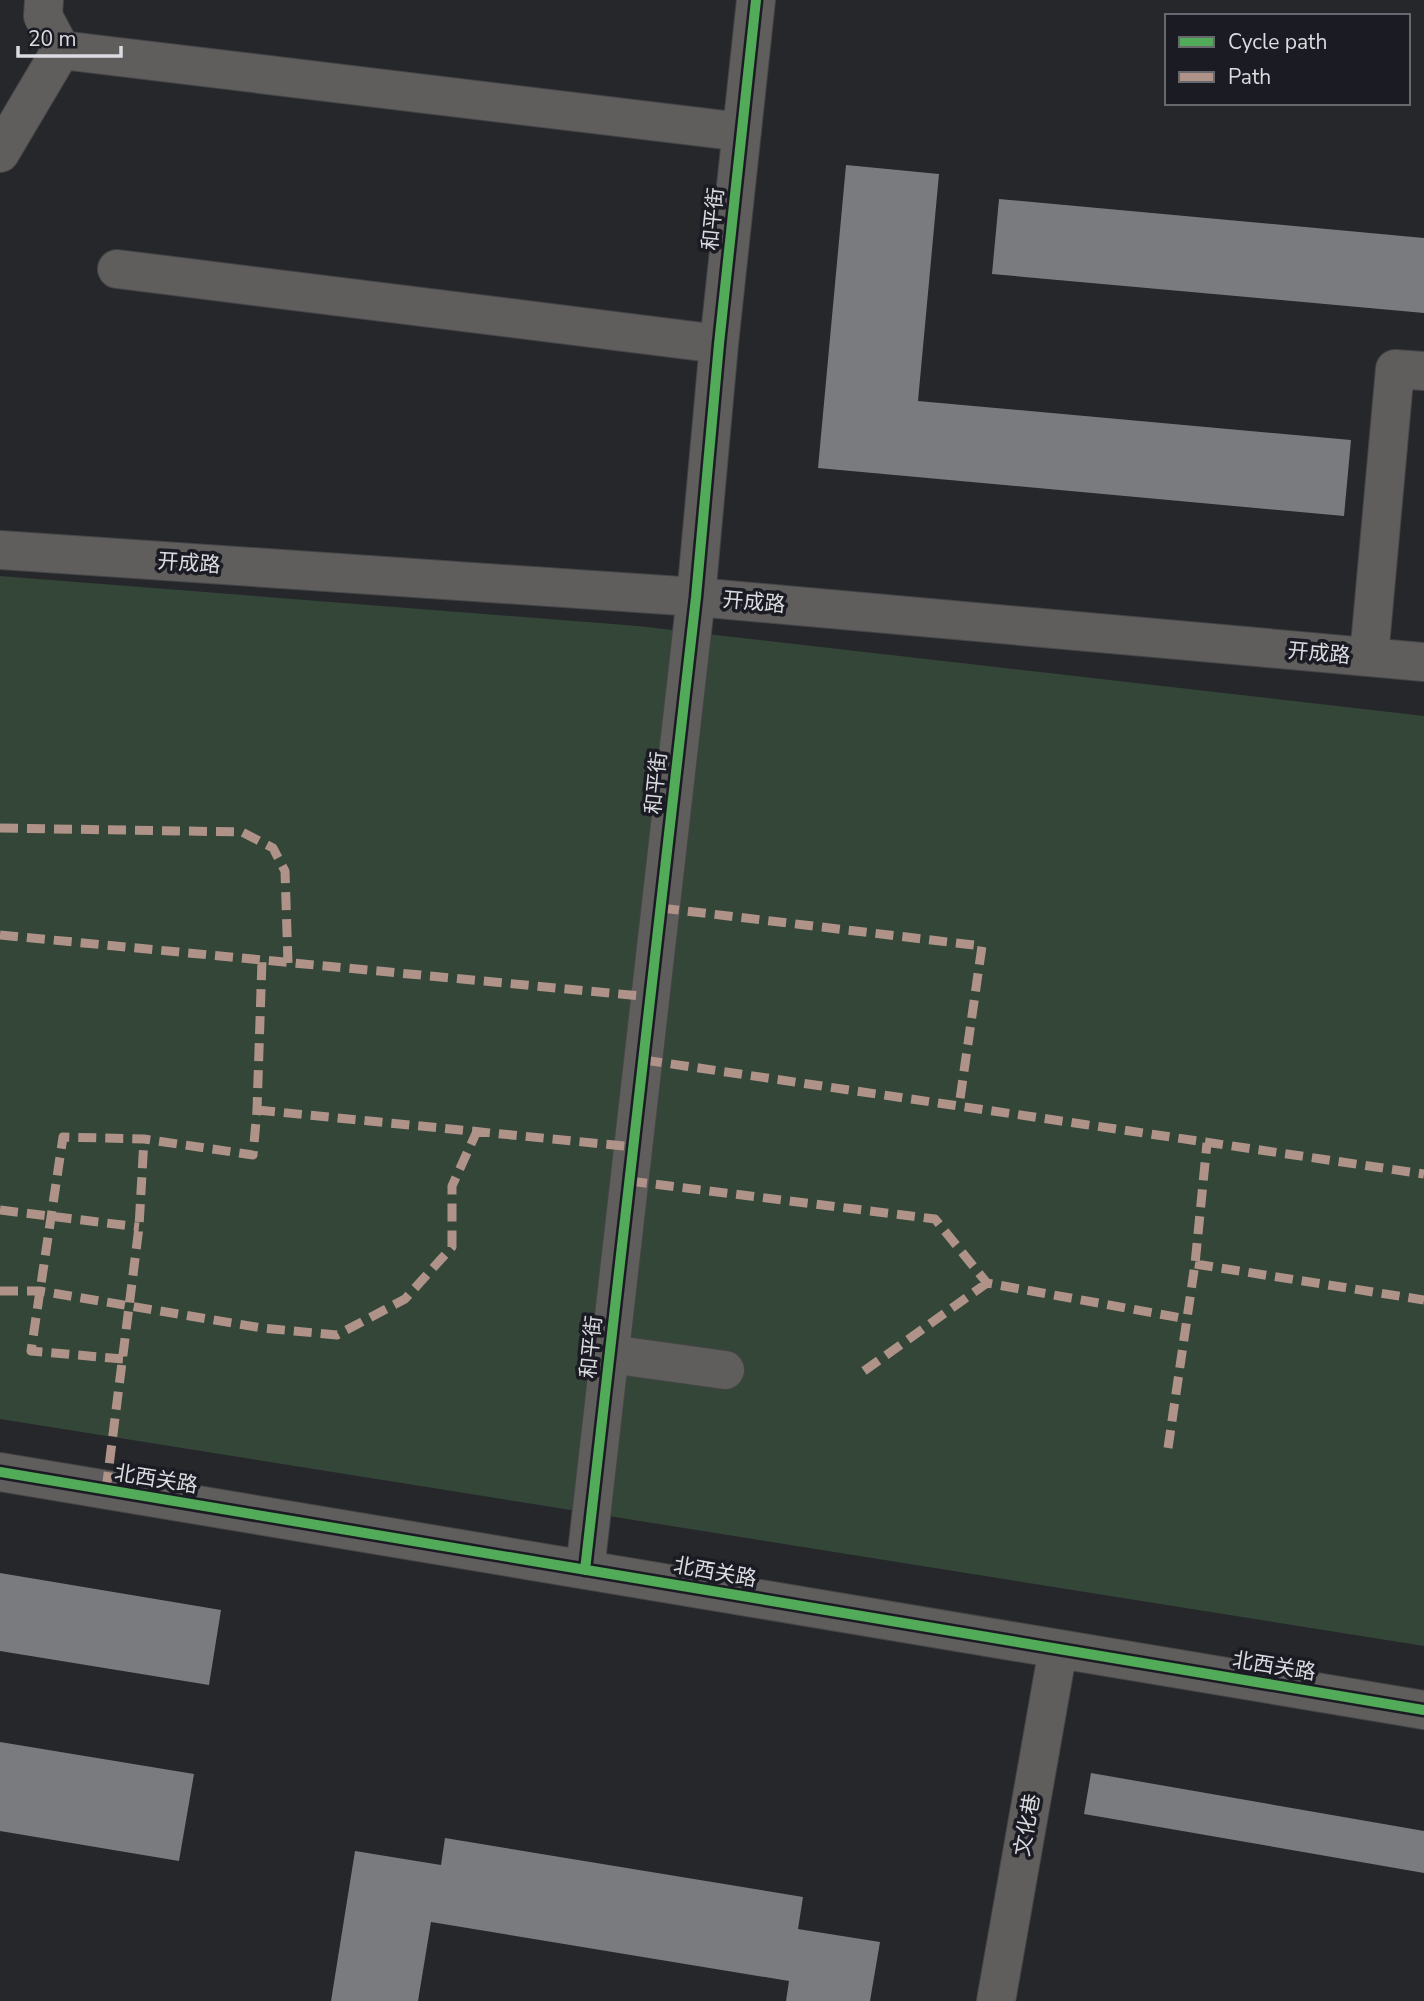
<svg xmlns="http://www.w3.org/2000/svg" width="1424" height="2001" font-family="'Nunito Sans','Noto Sans SC',sans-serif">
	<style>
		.green { fill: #334638 }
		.building { fill: #7a7b7e }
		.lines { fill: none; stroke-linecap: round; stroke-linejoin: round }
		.minor-casing { stroke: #444547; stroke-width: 40 }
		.minor { stroke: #605d5d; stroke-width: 38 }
		.quiet { stroke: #af9288; stroke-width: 9; stroke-dasharray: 18 9; stroke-linecap: butt }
		.cycleway-casing { stroke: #1b1c23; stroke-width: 15 }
		.cycleway { stroke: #51ab58; stroke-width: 10 }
		.labels { text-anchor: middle; stroke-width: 7; stroke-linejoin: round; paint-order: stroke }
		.street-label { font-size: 21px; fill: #dbdce1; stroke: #1b1c23 }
	</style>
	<rect width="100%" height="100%" fill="#26272b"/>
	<!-- green -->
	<path class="green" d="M 0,576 L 638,626 L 1424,716 L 1424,1646 L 0,1419 Z"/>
	<!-- building -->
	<path class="building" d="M 846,165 L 939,174 L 918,401 L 1351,440 L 1344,516 L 818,468 Z
		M 999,199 L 1424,238 L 1424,313 L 992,274 Z
		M 0,1573 L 221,1610 L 209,1685 L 0,1651 Z
		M 0,1742 L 194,1774 L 179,1861 L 0,1831 Z
		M 1091,1773 L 1424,1831 L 1424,1873 L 1084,1814 Z
		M 445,1838 L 803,1897 L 798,1929 L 880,1942 L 870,2001 L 786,2001 L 789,1981 L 431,1922 L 418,2001 L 331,2001 L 355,1851 L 441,1865 Z"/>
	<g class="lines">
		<!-- minor casing -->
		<g class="minor-casing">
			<path id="minor" d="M 44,0 L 43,16 L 61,50
				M 61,50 L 742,132
				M 0,153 L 61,50
				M 117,269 L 719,344
				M 0,550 L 696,597 L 1424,662
				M 1369,657 L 1395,369 L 1424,371
				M 610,1354 L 725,1370
				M 0,1472 L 1424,1710
				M 585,1570 L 696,597 L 719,344 L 756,0
				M 996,2001 L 1058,1649"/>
		</g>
		<!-- minor -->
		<use href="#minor" class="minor"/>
		<!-- quiet -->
		<path class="quiet" d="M 0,828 L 242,832 L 273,848 L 285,871 L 288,963
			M 661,908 L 982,946 L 959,1106
			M 0,935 L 651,997
			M 644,1060 L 1424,1174
			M 257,1110 L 634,1147
			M 629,1181 L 935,1219 L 987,1283 L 1187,1319
			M 0,1210 L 139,1227
			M 1195,1264 L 1424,1300
			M 0,1291 L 40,1291 L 262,1328 L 337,1335 L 405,1299 L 452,1247 L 452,1186 L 477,1131
			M 123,1359 L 31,1351 L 63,1137 L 144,1139 L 253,1155 L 257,1110 L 262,960
			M 864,1371 L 987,1283
			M 1168,1448 L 1195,1264 L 1207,1143
			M 106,1490 L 139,1227 L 144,1139"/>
		<!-- cycleway casing -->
		<g class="cycleway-casing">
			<path id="cycleway" d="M 0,1472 L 1424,1710
				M 585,1570 L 696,597 L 719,344 L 756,0"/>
		</g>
		<!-- cycleway -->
		<use href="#cycleway" class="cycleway"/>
	</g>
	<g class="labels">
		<!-- street labels -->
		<g class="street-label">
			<text transform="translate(713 219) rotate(-84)" y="7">和平街</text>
			<text transform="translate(189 563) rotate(4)" y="7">开成路</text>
			<text transform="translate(754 602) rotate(5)" y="7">开成路</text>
			<text transform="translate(1319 653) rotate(5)" y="7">开成路</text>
			<text transform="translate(656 783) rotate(-84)" y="7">和平街</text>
			<text transform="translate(591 1347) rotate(-84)" y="7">和平街</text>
			<text transform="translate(156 1479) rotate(9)" y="7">北西关路</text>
			<text transform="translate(715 1572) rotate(10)" y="7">北西关路</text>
			<text transform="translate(1274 1666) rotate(9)" y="7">北西关路</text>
			<text transform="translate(1027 1825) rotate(-80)" y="7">文化巷</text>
		</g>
	</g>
	<!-- legend -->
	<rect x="1165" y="14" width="245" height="91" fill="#1b1c23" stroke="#68696f" stroke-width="2"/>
	<rect x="1179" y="37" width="35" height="10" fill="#51ab58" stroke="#68696f" stroke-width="2"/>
	<text x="1228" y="49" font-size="21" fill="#dbdce1">Cycle path</text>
	<rect x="1179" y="72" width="35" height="10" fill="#af9288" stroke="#68696f" stroke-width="2"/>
	<text x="1228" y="84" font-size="21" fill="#dbdce1">Path</text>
	<!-- scale -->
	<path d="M18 46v10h103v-10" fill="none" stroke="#dbdce1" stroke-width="3.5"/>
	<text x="28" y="46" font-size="21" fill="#dbdce1" stroke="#1b1c23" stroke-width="5" paint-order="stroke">20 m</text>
</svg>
